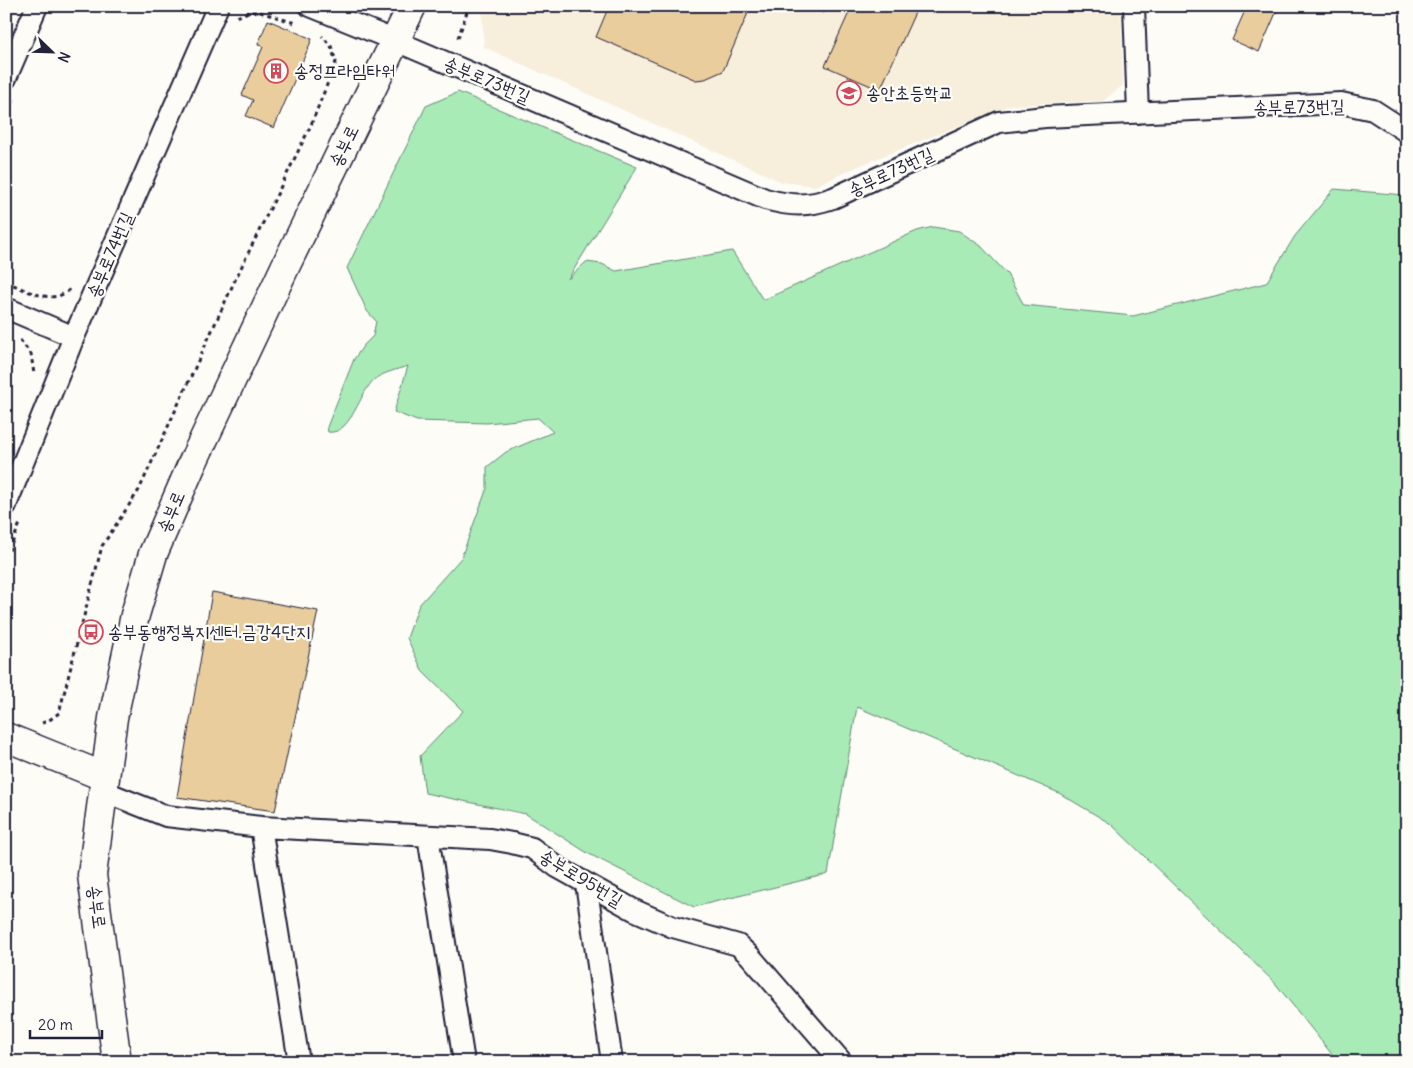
<svg xmlns="http://www.w3.org/2000/svg" width="1413" height="1068" font-family="Delius,'Poor Story',sans-serif">
	<style>
		.built { fill: #f7eedc }
		.green { fill: #a8ebb6; stroke: #658678 }
		.building { fill: #eacd9d; stroke: #22223b }
		.lines { fill: none; stroke-linecap: round; stroke-linejoin: round }
		.street-casing { stroke: #22223b; stroke-width: 24 }
		.secondary-casing { stroke: #22223b; stroke-width: 31 }
		.path { stroke: #22223b; stroke-width: 3; stroke-dasharray: 4 4; stroke-linecap: butt }
		.street { stroke: #fdfcf7; stroke-width: 20 }
		.secondary { stroke: #fdfcf7; stroke-width: 28 }
		.labels { text-anchor: middle; stroke-width: 4.5; stroke-linejoin: round; paint-order: stroke }
		.poi-label { font-size: 18px; fill: #22223b; stroke: #fdfcf7; text-anchor: start }
		.street-label { font-size: 18px; fill: #22223b; stroke: #fdfcf7 }
	</style>
	<rect width="100%" height="100%" fill="#fdfcf7"/>
	<filter id="ink" filterUnits="userSpaceOnUse"><feTurbulence type="fractalNoise" baseFrequency=".02" numOctaves="2"/><feDisplacementMap in="SourceGraphic" scale="10" xChannelSelector="R" yChannelSelector="G"/><feConvolveMatrix kernelMatrix="1 2 1 2 8 2 1 2 1" color-interpolation-filters="sRGB"/></filter>
	<g filter="url(#ink)">
		<!-- built -->
		<path class="built" d="M 484,6 L 1121,6 L 1123,85 L 1103,101 L 1010,105 L 861,165 L 815,186 L 782,182 L 484,47 L 482,10 Z"/>
		<!-- green -->
		<path class="green" d="M 458,92 L 637,167 L 568,279 L 586,262 L 602,264 L 616,271 L 732,251 L 763,300 L 917,231 L 933,227 L 959,231 L 981,246 L 1007,274 L 1024,305 L 1133,316 L 1266,283 L 1295,236 L 1334,189 L 1405,195 L 1407,198 L 1407,1062 L 1338,1062 L 1275,983 L 1111,824 L 1059,793 L 857,707 L 828,874 L 694,907 L 589,854 L 526,814 L 425,793 L 420,756 L 463,711 L 423,672 L 407,638 L 419,605 L 461,558 L 487,488 L 487,467 L 506,452 L 553,432 L 538,418 L 487,423 L 417,421 L 394,412 L 408,366 C 399,369 382,373 375,379 C 360,390 351,436 328,432 L 327,427 L 354,359 L 364,345 L 373,336 L 376,321 L 367,311 L 347,268 L 426,106 Z"/>
		<!-- building -->
		<path class="building" d="M 609,6 L 733,6 L 748,13 L 723,71 L 705,79 L 696,80 L 596,37 Z
			M 808,6 L 827,6 L 824,13 Z
			M 852,6 L 918,6 L 880,90 L 825,66 Z
			M 1247,6 L 1279,6 L 1259,52 L 1232,40 Z
			M 268,20 L 312,39 L 274,128 L 246,116 L 253,100 L 242,95 L 263,47 L 258,44 Z
			M 212,592 L 318,611 L 275,811 L 177,797 Z"/>
		<g class="lines">
			<!-- street casing -->
			<g class="street-casing">
				<path id="street" d="M 310,6 L 396,41 L 765,199 C 791,206 807,207 833,198 L 999,122 L 1045,117 L 1341,103 L 1373,110 L 1407,132
					M 1134,6 L 1138,113
					M 6,78 L 37,6
					M 6,308 L 74,337
					M 6,505 L 74,337 L 218,6
					M 103,791 L 166,816 L 261,827 L 490,839 L 512,843 L 532,848 L 557,867 L 634,910 L 673,927 L 738,945 L 750,956 L 842,1062
					M 261,827 L 299,1062
					M 428,836 L 464,1062
					M 586,883 L 612,1062"/>
			</g>
			<!-- secondary casing -->
			<g class="secondary-casing">
				<path id="secondary" d="M 6,737 L 105,777
					M 117,1062 L 92,875 L 113,718 L 135,615 L 153,554 L 192,464 L 286,265 L 412,6"/>
			</g>
			<!-- path -->
			<path class="path" d="M 237,17 L 248,12 L 257,11 L 295,23
				M 458,38 L 469,6
				M 6,117 L 14,99
				M 6,282 C 25,289 53,307 70,289
				M 20,340 L 31,354 L 34,374
				M 6,558 L 21,521
				M 42,723 L 48,721 L 59,713 L 102,546 L 139,490 L 236,278 L 311,125 L 336,62 L 331,46 L 322,36"/>
			<!-- street -->
			<use href="#street" class="street"/>
			<!-- secondary -->
			<use href="#secondary" class="secondary"/>
		</g>
	</g>
	<!-- icons -->
	<defs>
		<g id="building-ring" transform="scale(1.25)"><circle r="9.5" fill="#fdfcf7" stroke="#d1495b" stroke-width="1.5"/><path d="M-4-6H4V6H1V3H-1V6H-4ZM-2.5-4.3h1.7v1.8h-1.7ZM.8-4.3h1.7v1.8H.8ZM-2.5-1h1.7V.8h-1.7ZM.8-1h1.7V.8H.8Z" fill="#d1495b"/></g>
		<g id="school-ring" transform="scale(1.25)"><circle r="9.5" fill="#fdfcf7" stroke="#d1495b" stroke-width="1.5"/><path d="M0-5L7-2L0 1L-7-2ZM-4 1L0 2.5L4 1V4Q0 6-4 4Z" fill="#d1495b"/></g>
		<g id="bus-ring" transform="scale(1.25)"><circle r="9.5" fill="#fdfcf7" stroke="#d1495b" stroke-width="1.5"/><path d="M-5-6H5V4H4V6H2V4H-2V6H-4V4H-5ZM-3.5-4V0h7V-4ZM-3.5 1.2v1.5H-2V1.2ZM2 1.2v1.5H3.5V1.2Z" fill="#d1495b"/></g>
	</defs>
	<g fill-rule="evenodd">
		<use href="#building-ring" x="276" y="71"/>
		<use href="#school-ring" x="849" y="93"/>
		<use href="#bus-ring" x="91" y="632"/>
	</g>
	<g class="labels">
		<!-- poi labels -->
		<g class="poi-label">
			<text x="294" y="77">송정프라임타워</text>
			<text x="866" y="99">송안초등학교</text>
			<text x="108" y="638">송부동행정복지센터.금강4단지</text>
		</g>
		<!-- street labels -->
		<g class="street-label">
			<text transform="translate(487 80) rotate(23)" y="6">송부로73번길</text>
			<text transform="translate(1299 107) rotate(-1)" y="6">송부로73번길</text>
			<text transform="translate(344 146) rotate(-64)" y="6">송부로</text>
			<text transform="translate(891 172) rotate(-25)" y="6">송부로73번길</text>
			<text transform="translate(110 255) rotate(-67)" y="6">송부로74번길</text>
			<text transform="translate(171 512) rotate(-67)" y="6">송부로</text>
			<text transform="translate(581 878) rotate(31)" y="6">송부로95번길</text>
			<text transform="translate(97 907) rotate(82)" y="6">송부로</text>
		</g>
	</g>
	<!-- margin -->
	<rect width="1413" height="1068" fill="none" stroke="#fdfcf7" stroke-width="25"/>
	<rect x="12" y="12" width="1388" height="1043" fill="none" stroke="#22223b" stroke-width="2" filter="url(#ink)"/>
	<!-- north arrow -->
	<g transform="translate(52 52) rotate(113)" stroke="#fdfcf7" stroke-width="4" paint-order="stroke">
	<path d="M0-4L9 19L0 12L-9 19Z" fill="#22223b"/>
	<text y="-8" font-size="14" font-weight="bold" text-anchor="middle" fill="#22223b">N</text>
	</g>
	<!-- scale -->
	<path d="M30 1030v8h72v-8" fill="none" stroke="#22223b" stroke-width="2.5"/>
	<text x="38" y="1030" font-size="15" fill="#22223b" stroke="#fdfcf7" stroke-width="4" paint-order="stroke">20 m</text>
</svg>
